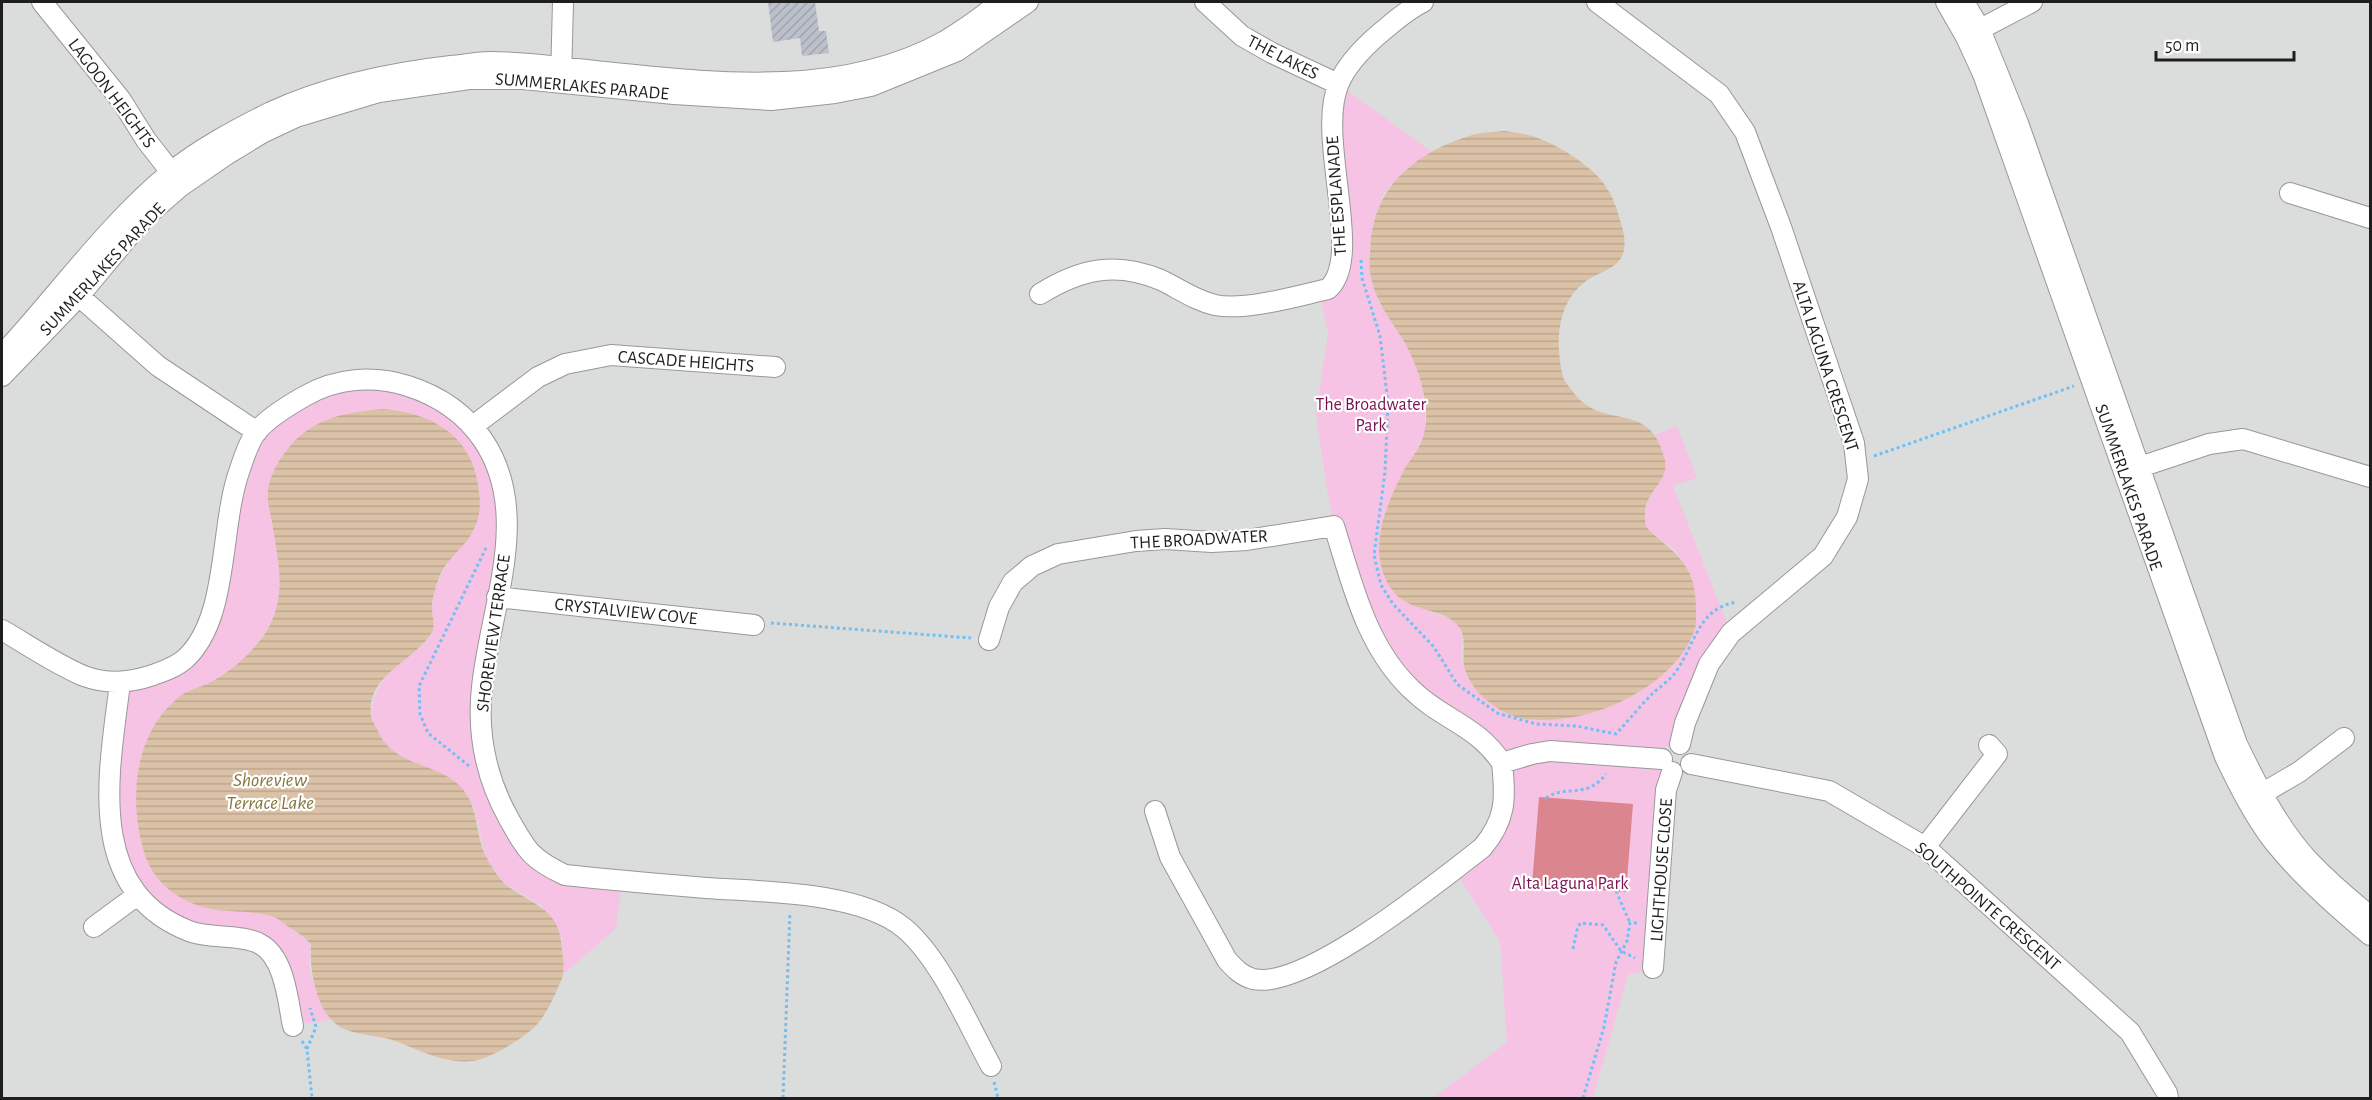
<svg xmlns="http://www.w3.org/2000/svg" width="2372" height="1100" font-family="'Alegreya Sans',sans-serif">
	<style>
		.residential { fill: #dbdcdc }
		.park { fill: #f7c3e4 }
		.pitch { fill: #db868e }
		.water { fill: url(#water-rules) }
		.building { fill: url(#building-hatch) }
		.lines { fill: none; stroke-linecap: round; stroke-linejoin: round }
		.minor-casing { stroke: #989898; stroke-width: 22 }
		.path { stroke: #71c0f4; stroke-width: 3; stroke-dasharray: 3 3; stroke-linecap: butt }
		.minor { stroke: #fff; stroke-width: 20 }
		.labels { text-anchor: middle; stroke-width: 4.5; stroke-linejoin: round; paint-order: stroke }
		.street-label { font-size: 18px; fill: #1e1e1e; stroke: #fff }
		.park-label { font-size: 18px; fill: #791051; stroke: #fff }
		.water-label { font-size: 20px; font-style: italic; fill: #84763f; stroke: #fff }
	</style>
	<defs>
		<pattern id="water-rules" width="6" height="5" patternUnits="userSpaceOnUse" patternTransform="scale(1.5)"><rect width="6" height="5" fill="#dbc2a7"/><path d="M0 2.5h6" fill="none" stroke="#bca68f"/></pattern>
		<pattern id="building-hatch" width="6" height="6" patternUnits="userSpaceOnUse" patternTransform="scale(1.5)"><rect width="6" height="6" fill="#bbc0ca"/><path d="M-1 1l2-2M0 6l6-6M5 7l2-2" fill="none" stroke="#a0a5ad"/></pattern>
	</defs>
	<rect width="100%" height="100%" fill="#e5e5ef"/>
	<!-- residential -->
	<path class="residential" d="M 2,2 L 2370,2 L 2370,1098 L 2,1098 Z"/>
	<!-- park -->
	<path class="park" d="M 1338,84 L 1432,152 L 1407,168 L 1384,193 L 1373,222 L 1369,255 L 1379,303 L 1412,352 L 1421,380 L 1425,409 L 1425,434 L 1416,451 L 1433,614 C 1477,621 1456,643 1464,668 C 1468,681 1478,693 1488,701 C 1533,739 1592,712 1639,694 L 1690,573 L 1675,550 L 1646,528 L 1644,514 L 1647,503 L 1660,482 L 1660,444 L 1655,435 L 1677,426 L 1697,478 L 1673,486 L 1731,633 L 1673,744 L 1667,747 L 1663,754 L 1653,968 L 1628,975 L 1593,1098 L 1434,1098 L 1507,1042 L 1500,941 L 1454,869 L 1496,832 L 1502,763 L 1385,659 L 1334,526 L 1328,495 L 1316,414 L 1328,332 L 1319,291 L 1335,283 Z
		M 365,379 L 460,413 L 506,498 L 482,688 L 487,767 L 543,865 L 622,881 L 616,928 L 563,975 L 562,938 L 541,905 L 503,882 L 486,858 L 474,807 L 456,783 C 439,773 405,763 391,750 C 362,723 369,692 395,667 C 407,655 427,647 433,629 C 435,624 432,617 432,611 C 432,593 440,575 450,560 L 384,409 C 347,412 311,419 287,450 C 281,458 274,467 271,477 C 267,491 270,508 272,522 C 278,561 288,596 265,632 C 252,653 231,672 209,683 C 201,687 192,689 184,694 C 177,698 171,707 166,714 C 127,760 135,800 145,855 L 256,913 L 273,916 L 308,941 C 313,949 308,956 309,965 C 311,984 321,1003 332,1019 L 293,1026 L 261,944 L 191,932 L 136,896 L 109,814 L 120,683 L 149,676 L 199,642 L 233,487 L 274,417 Z"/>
	<!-- pitch -->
	<path class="pitch" d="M 1539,797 L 1633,804 L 1626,892 L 1532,885 Z"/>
	<!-- water -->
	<path class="water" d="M 1505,131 C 1512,132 1520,133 1528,135 C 1552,141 1593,165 1606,187 C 1613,197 1617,209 1620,220 C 1624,232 1627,244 1622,256 C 1616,269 1597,273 1586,281 C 1556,303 1555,344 1563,377 C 1565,383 1570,387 1573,392 C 1603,433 1650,397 1665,460 C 1669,477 1651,490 1646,505 C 1644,513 1645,519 1646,527 C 1661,542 1677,551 1688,570 C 1694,581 1696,596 1696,608 C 1696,613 1696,619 1696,624 C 1694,634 1688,645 1682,654 C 1649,698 1581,726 1526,719 C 1510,717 1495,708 1483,697 C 1475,690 1465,675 1464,665 C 1462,653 1467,638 1459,627 C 1444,606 1408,615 1390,587 C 1367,551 1385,507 1403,472 C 1409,460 1421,448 1424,434 C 1432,404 1416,359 1400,335 C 1389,318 1377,302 1372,282 C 1368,268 1370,252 1371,238 C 1378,181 1420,151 1472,135 C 1482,132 1495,132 1505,131 Z
		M 384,409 C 431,413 471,435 478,485 C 481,501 481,514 474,529 C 467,545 449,557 441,573 C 437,582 433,595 432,605 C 431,614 436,625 432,632 C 416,660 366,675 371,714 C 371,719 375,725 377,729 C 392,766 433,762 458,784 C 482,807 473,836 488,860 C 492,867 498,877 504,883 C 532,906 560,906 562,950 C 563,959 565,970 562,978 C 557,991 548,1011 539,1022 C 527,1037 491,1058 473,1061 C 446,1064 421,1051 398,1042 C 381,1035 361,1036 344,1029 C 317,1017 309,971 311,945 C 306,937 298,933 290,928 C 284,924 278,918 271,916 C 254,911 235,912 217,910 C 186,906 155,886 145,855 C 128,801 133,734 180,696 C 188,690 200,687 209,683 C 231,672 252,653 266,632 C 288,596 278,561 272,522 C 270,512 267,501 268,490 C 270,475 278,461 287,450 C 311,418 346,412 384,409 Z"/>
	<!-- building -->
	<path class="building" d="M 768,2 L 815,2 L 819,31 L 826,31 L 829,53 L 802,56 L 800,38 L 773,42 Z"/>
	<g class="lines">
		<!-- minor casing -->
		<g class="minor-casing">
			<path id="minor" d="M 42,2 L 121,100 L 146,140 L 178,181
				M 1205,2 L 1242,36 L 1272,53 L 1338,84
				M 1597,2 L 1719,94 L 1745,132 L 1781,227 L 1854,443 L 1858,479 L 1847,517 L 1823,556 L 1731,633 L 1709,664 L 1685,723 L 1680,744
				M 1946,2 L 1966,37 L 1983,74 L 2225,757 C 2239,786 2254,816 2274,842 C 2302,877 2336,907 2370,935
				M 1964,2 L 1980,29 L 2018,123 L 2237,744 C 2257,785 2277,826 2308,860 C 2327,880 2349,899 2370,916
				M 1969,35 L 2032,2
				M 561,80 L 563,2
				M 2290,193 L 2370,218
				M 71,289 L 158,366 L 257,432
				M 1040,294 C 1080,269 1116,261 1161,280 C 1180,289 1194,300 1215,305 C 1246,311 1297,296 1328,289 C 1365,257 1315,137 1339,83 C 1347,64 1363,48 1379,34 C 1394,22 1406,10 1423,2
				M 2,355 C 57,296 107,225 170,173 C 199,149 237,129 271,112 C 328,86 389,73 451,66 C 464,65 477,62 490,62 C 531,62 573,69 614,73 C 722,84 845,97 945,41 C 965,29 983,16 1000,2
				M 2,376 L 79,296 L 144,218 L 181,186 L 226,155 L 262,133 L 296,117 L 379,92 L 469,79 L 523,79 L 674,94 L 771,100 L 835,93 L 871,86 L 957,51 L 1028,2
				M 473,426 L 538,377 L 565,364 L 611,355 L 775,367
				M 2128,471 L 2209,444 L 2243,439 L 2370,477
				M 497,597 L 754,625
				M 2,630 C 28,645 57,665 84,676 C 108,685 130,683 153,675 C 164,671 176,667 185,659 C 230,618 219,526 240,469 C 244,457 249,441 257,431 C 269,417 289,405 305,396 C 336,378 373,375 408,386 C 439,396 464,412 483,440 C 533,514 490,607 482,687 C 477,733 486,778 509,819 C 527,851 531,859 565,875 C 612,880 659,884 706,888 C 762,892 859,891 904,928 C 940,958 968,1024 991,1066
				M 989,640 L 999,607 L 1013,582 L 1032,566 L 1058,554 L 1136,541 L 1165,539 L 1212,542 L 1247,540 L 1334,526 C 1352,583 1366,646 1411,689 C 1442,720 1476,724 1502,763 L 1532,754 L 1550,751 L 1662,759
				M 120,683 C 109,772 84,890 189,931 C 208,939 243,934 260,944 C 285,957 288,1002 293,1026
				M 1691,764 L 1829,791 L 1925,847 L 2130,1032 L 2167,1093 L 2168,1098
				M 2251,800 L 2299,772 L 2344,738
				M 1155,811 L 1170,857 L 1227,960 C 1235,969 1242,976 1253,979 C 1305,991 1439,881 1482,848 C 1506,820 1506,799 1502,763
				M 1925,847 L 1997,754 L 1989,745
				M 94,927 L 136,896
				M 1653,968 L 1666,790 L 1672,772"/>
		</g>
		<!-- path -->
		<path class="path" d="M 1361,260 L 1362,278 L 1380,336 L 1388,403 L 1385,472 L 1374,555 L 1381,585 L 1393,604 L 1434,647 L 1457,684 L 1497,713 L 1536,724 L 1577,726 L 1616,734 C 1629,720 1641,705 1654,692 C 1661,686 1670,680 1675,673 C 1695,646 1697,608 1737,602
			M 1874,456 L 2074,386
			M 771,623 L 971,638
			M 469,766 L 428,733 L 420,714 L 419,686 L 486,548
			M 1546,798 C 1566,784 1586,800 1606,774
			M 1616,891 L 1630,923
			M 1573,949 L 1577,930 L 1580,923 L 1603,925 L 1621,951 L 1635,958
			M 302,1041 L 307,1049 L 312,1098
			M 307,1049 L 316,1027 L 310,1008
			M 994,1082 L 998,1098
			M 783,1098 L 790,912
			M 1583,1098 L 1604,1027 L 1616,962 L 1627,941 L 1630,923 L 1637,923"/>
		<!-- minor -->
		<use href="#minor" class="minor"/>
	</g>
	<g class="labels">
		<!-- street labels -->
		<g class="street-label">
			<text transform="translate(1283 57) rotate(27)" y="6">THE LAKES</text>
			<text transform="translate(582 86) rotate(5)" y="6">SUMMERLAKES PARADE</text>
			<text transform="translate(112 93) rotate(53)" y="6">LAGOON HEIGHTS</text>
			<text transform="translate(1336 196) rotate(-94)" y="6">THE ESPLANADE</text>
			<text transform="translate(102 269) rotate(-47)" y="6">SUMMERLAKES PARADE</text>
			<text transform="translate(686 361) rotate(4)" y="6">CASCADE HEIGHTS</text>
			<text transform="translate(1826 366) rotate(72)" y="6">ALTA LAGUNA CRESCENT</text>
			<text transform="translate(2129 487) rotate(71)" y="6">SUMMERLAKES PARADE</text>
			<text transform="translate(1199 539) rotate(-3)" y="6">THE BROADWATER</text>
			<text transform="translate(626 611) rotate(6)" y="6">CRYSTALVIEW COVE</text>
			<text transform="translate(493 633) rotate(-82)" y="6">SHOREVIEW TERRACE</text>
			<text transform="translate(1661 870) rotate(-86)" y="6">LIGHTHOUSE CLOSE</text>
			<text transform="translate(1988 906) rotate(41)" y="6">SOUTHPOINTE CRESCENT</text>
		</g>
		<!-- park labels -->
		<g class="park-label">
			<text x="1371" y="410">The Broadwater<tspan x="1371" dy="21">Park</tspan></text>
			<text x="1570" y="889">Alta Laguna Park</text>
		</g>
		<!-- water labels -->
		<g class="water-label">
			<text x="270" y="786">Shoreview<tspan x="270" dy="23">Terrace Lake</tspan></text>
		</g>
	</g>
	<!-- border -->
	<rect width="2372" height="1100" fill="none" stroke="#1e1e1e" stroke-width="6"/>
	<!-- scale -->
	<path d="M2156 51v9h138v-9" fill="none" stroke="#1e1e1e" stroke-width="3"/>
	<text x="2165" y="51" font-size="18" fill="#1e1e1e" stroke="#ffffff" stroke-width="4.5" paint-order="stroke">50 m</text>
</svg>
